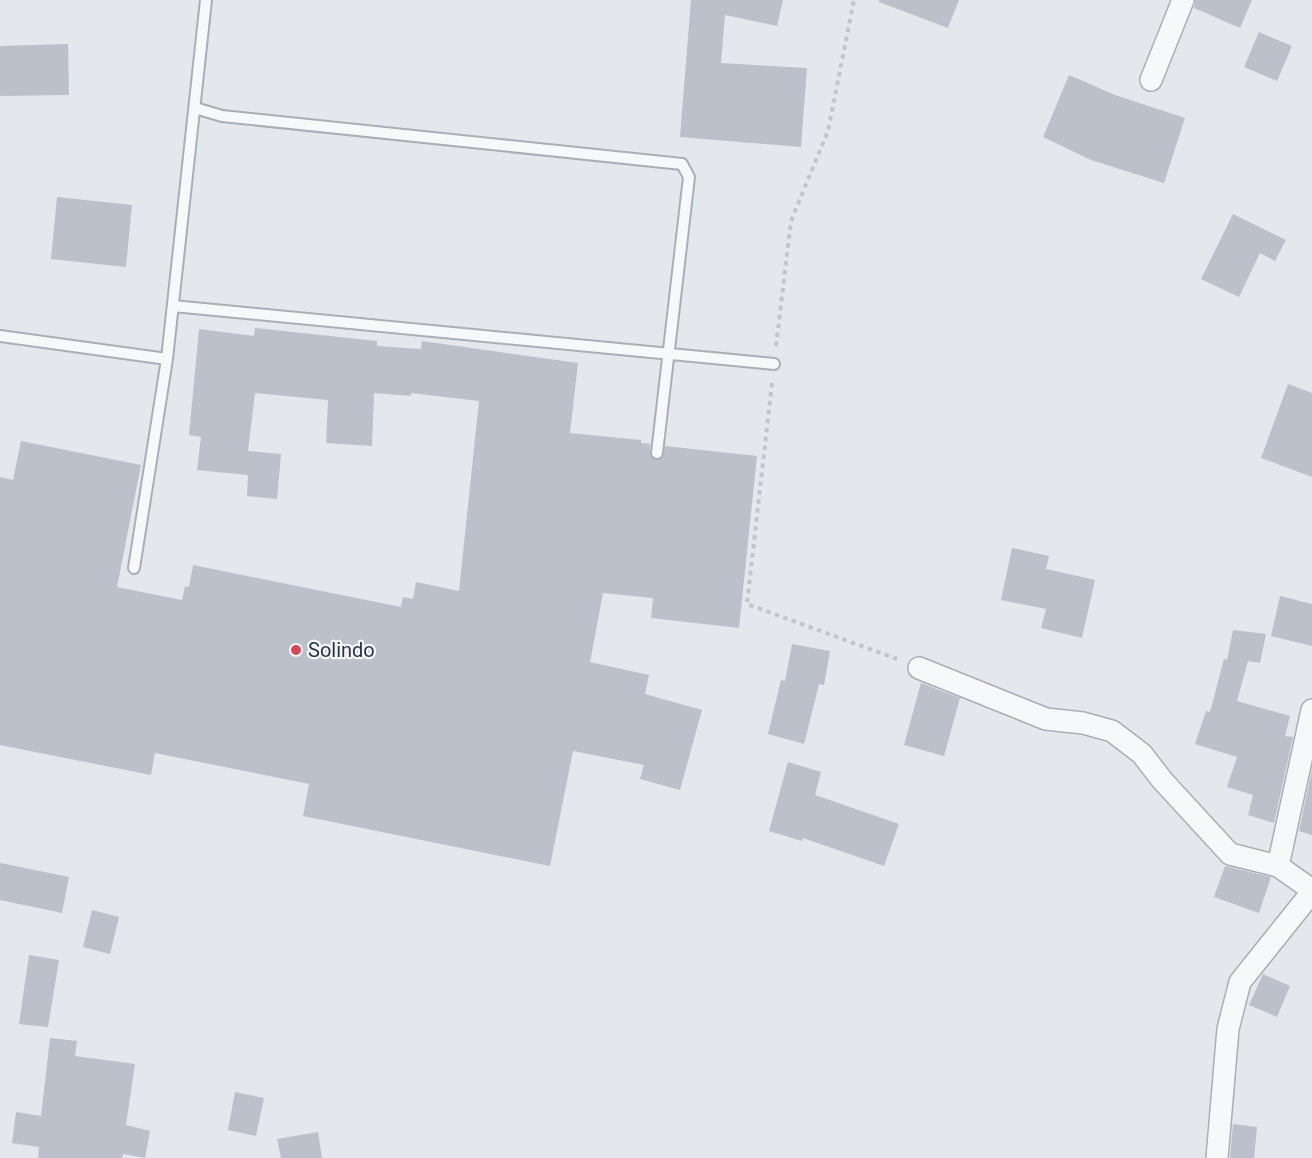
<svg xmlns="http://www.w3.org/2000/svg" width="1312" height="1158" font-family="Roboto,sans-serif">
	<style>
		.building { fill: #bbc0ca }
		.lines { fill: none; stroke-linecap: round; stroke-linejoin: round }
		.lane-casing { stroke: #a9aeb7; stroke-width: 14 }
		.street-casing { stroke: #a9aeb7; stroke-width: 24 }
		.path { stroke: #c2c5cb; stroke-width: 4; stroke-dasharray: 4.5 4.5; stroke-linecap: butt }
		.lane { stroke: #f7f8fa; stroke-width: 10 }
		.street { stroke: #f7f8fa; stroke-width: 21 }
		.poi-dot { fill: #d1495b; stroke: #f4f6f9; stroke-width: 2 }
		.labels { text-anchor: middle; stroke-width: 4.5; stroke-linejoin: round; paint-order: stroke }
		.poi-label { font-size: 20px; fill: #2b3445; stroke: #f4f6f9; text-anchor: start }
	</style>
	<rect width="100%" height="100%" fill="#e4e7ec"/>
	<!-- building -->
	<path class="building" d="M 691,0 L 783,0 L 777,26 L 725,15 L 721,63 L 807,68 L 801,147 L 680,137 Z
		M 879,0 L 959,0 L 948,28 L 879,2 Z
		M 1195,0 L 1252,0 L 1240,28 L 1194,8 Z
		M 1259,32 L 1292,46 L 1277,81 L 1244,67 Z
		M 68,44 L 69,95 L 0,96 L 0,46 Z
		M 1069,75 L 1115,95 L 1185,118 L 1164,183 L 1091,160 L 1043,137 Z
		M 57,197 L 132,205 L 126,267 L 51,259 Z
		M 1233,214 L 1286,240 L 1275,261 L 1260,253 L 1239,297 L 1201,279 Z
		M 255,328 L 377,341 L 377,346 L 421,349 L 422,341 L 578,363 L 570,433 L 641,440 L 641,443 L 650,444 L 650,455 L 656,460 L 663,457 L 665,446 L 757,456 L 739,628 L 651,618 L 653,598 L 603,593 L 590,662 L 649,675 L 645,694 L 702,710 L 680,790 L 640,779 L 644,765 L 573,751 L 550,866 L 303,816 L 309,784 L 155,753 L 151,775 L 0,745 L 0,477 L 13,480 L 21,441 L 141,465 L 117,587 L 182,600 L 185,586 L 189,587 L 193,565 L 401,607 L 403,597 L 413,599 L 416,582 L 459,591 L 479,401 L 411,393 L 411,396 L 374,393 L 372,446 L 326,443 L 328,400 L 255,393 L 248,451 L 281,454 L 277,499 L 247,496 L 248,475 L 197,470 L 201,437 L 189,435 L 199,329 L 254,336 Z
		M 1288,384 L 1312,393 L 1312,477 L 1261,458 Z
		M 1012,548 L 1049,556 L 1046,569 L 1095,580 L 1082,638 L 1041,628 L 1046,609 L 1001,600 Z
		M 1280,596 L 1312,604 L 1312,646 L 1271,636 Z
		M 1233,630 L 1266,634 L 1260,663 L 1248,661 L 1237,701 L 1290,716 L 1285,736 L 1293,737 L 1274,823 L 1248,815 L 1253,795 L 1227,787 L 1237,757 L 1195,744 L 1206,711 L 1210,712 L 1224,659 L 1227,660 Z
		M 792,644 L 830,651 L 824,685 L 819,684 L 804,744 L 768,734 L 781,680 L 785,681 Z
		M 921,683 L 960,698 L 944,756 L 904,745 Z
		M 788,762 L 821,772 L 815,795 L 899,824 L 884,866 L 803,838 L 802,841 L 769,831 Z
		M 1312,770 L 1312,835 L 1299,831 Z
		M 0,863 L 69,877 L 62,913 L 0,900 Z
		M 1225,866 L 1271,877 L 1259,913 L 1214,897 Z
		M 92,910 L 119,917 L 110,954 L 83,947 Z
		M 29,955 L 59,960 L 48,1027 L 19,1024 Z
		M 1263,974 L 1290,986 L 1277,1017 L 1249,1005 Z
		M 50,1038 L 77,1041 L 75,1056 L 135,1064 L 126,1125 L 150,1131 L 145,1158 L 123,1154 L 122,1158 L 38,1158 L 39,1147 L 12,1143 L 16,1112 L 41,1116 Z
		M 235,1092 L 264,1098 L 256,1136 L 228,1130 Z
		M 1233,1124 L 1257,1127 L 1254,1158 L 1230,1158 Z
		M 318,1132 L 322,1158 L 281,1158 L 277,1139 Z"/>
	<g class="lines">
		<!-- lane casing -->
		<g class="lane-casing">
			<path id="lane" d="M 195,108 L 222,116 L 682,164 L 689,177 L 657,453
				M 173,306 L 774,364
				M 0,336 L 167,359
				M 134,568 L 167,359 L 206,0"/>
		</g>
		<!-- street casing -->
		<g class="street-casing">
			<path id="street" d="M 1151,80 L 1183,0
				M 919,668 L 1046,719 L 1083,723 L 1112,731 L 1142,754 L 1162,780 L 1230,854 L 1278,866 L 1312,890
				M 1278,866 L 1312,710
				M 1217,1158 L 1228,1029 L 1240,982 L 1312,892"/>
		</g>
		<!-- path -->
		<path class="path" d="M 776,346 L 791,221 L 828,131 L 854,0
			M 772,383 L 747,604 L 897,659"/>
		<!-- lane -->
		<use href="#lane" class="lane"/>
		<!-- street -->
		<use href="#street" class="street"/>
	</g>
	<!-- markers -->
	<circle class="poi-dot" cx="296" cy="650" r="6"/>
	<g class="labels">
		<!-- poi labels -->
		<g class="poi-label">
			<text x="308" y="657">Solindo</text>
		</g>
	</g>
</svg>
